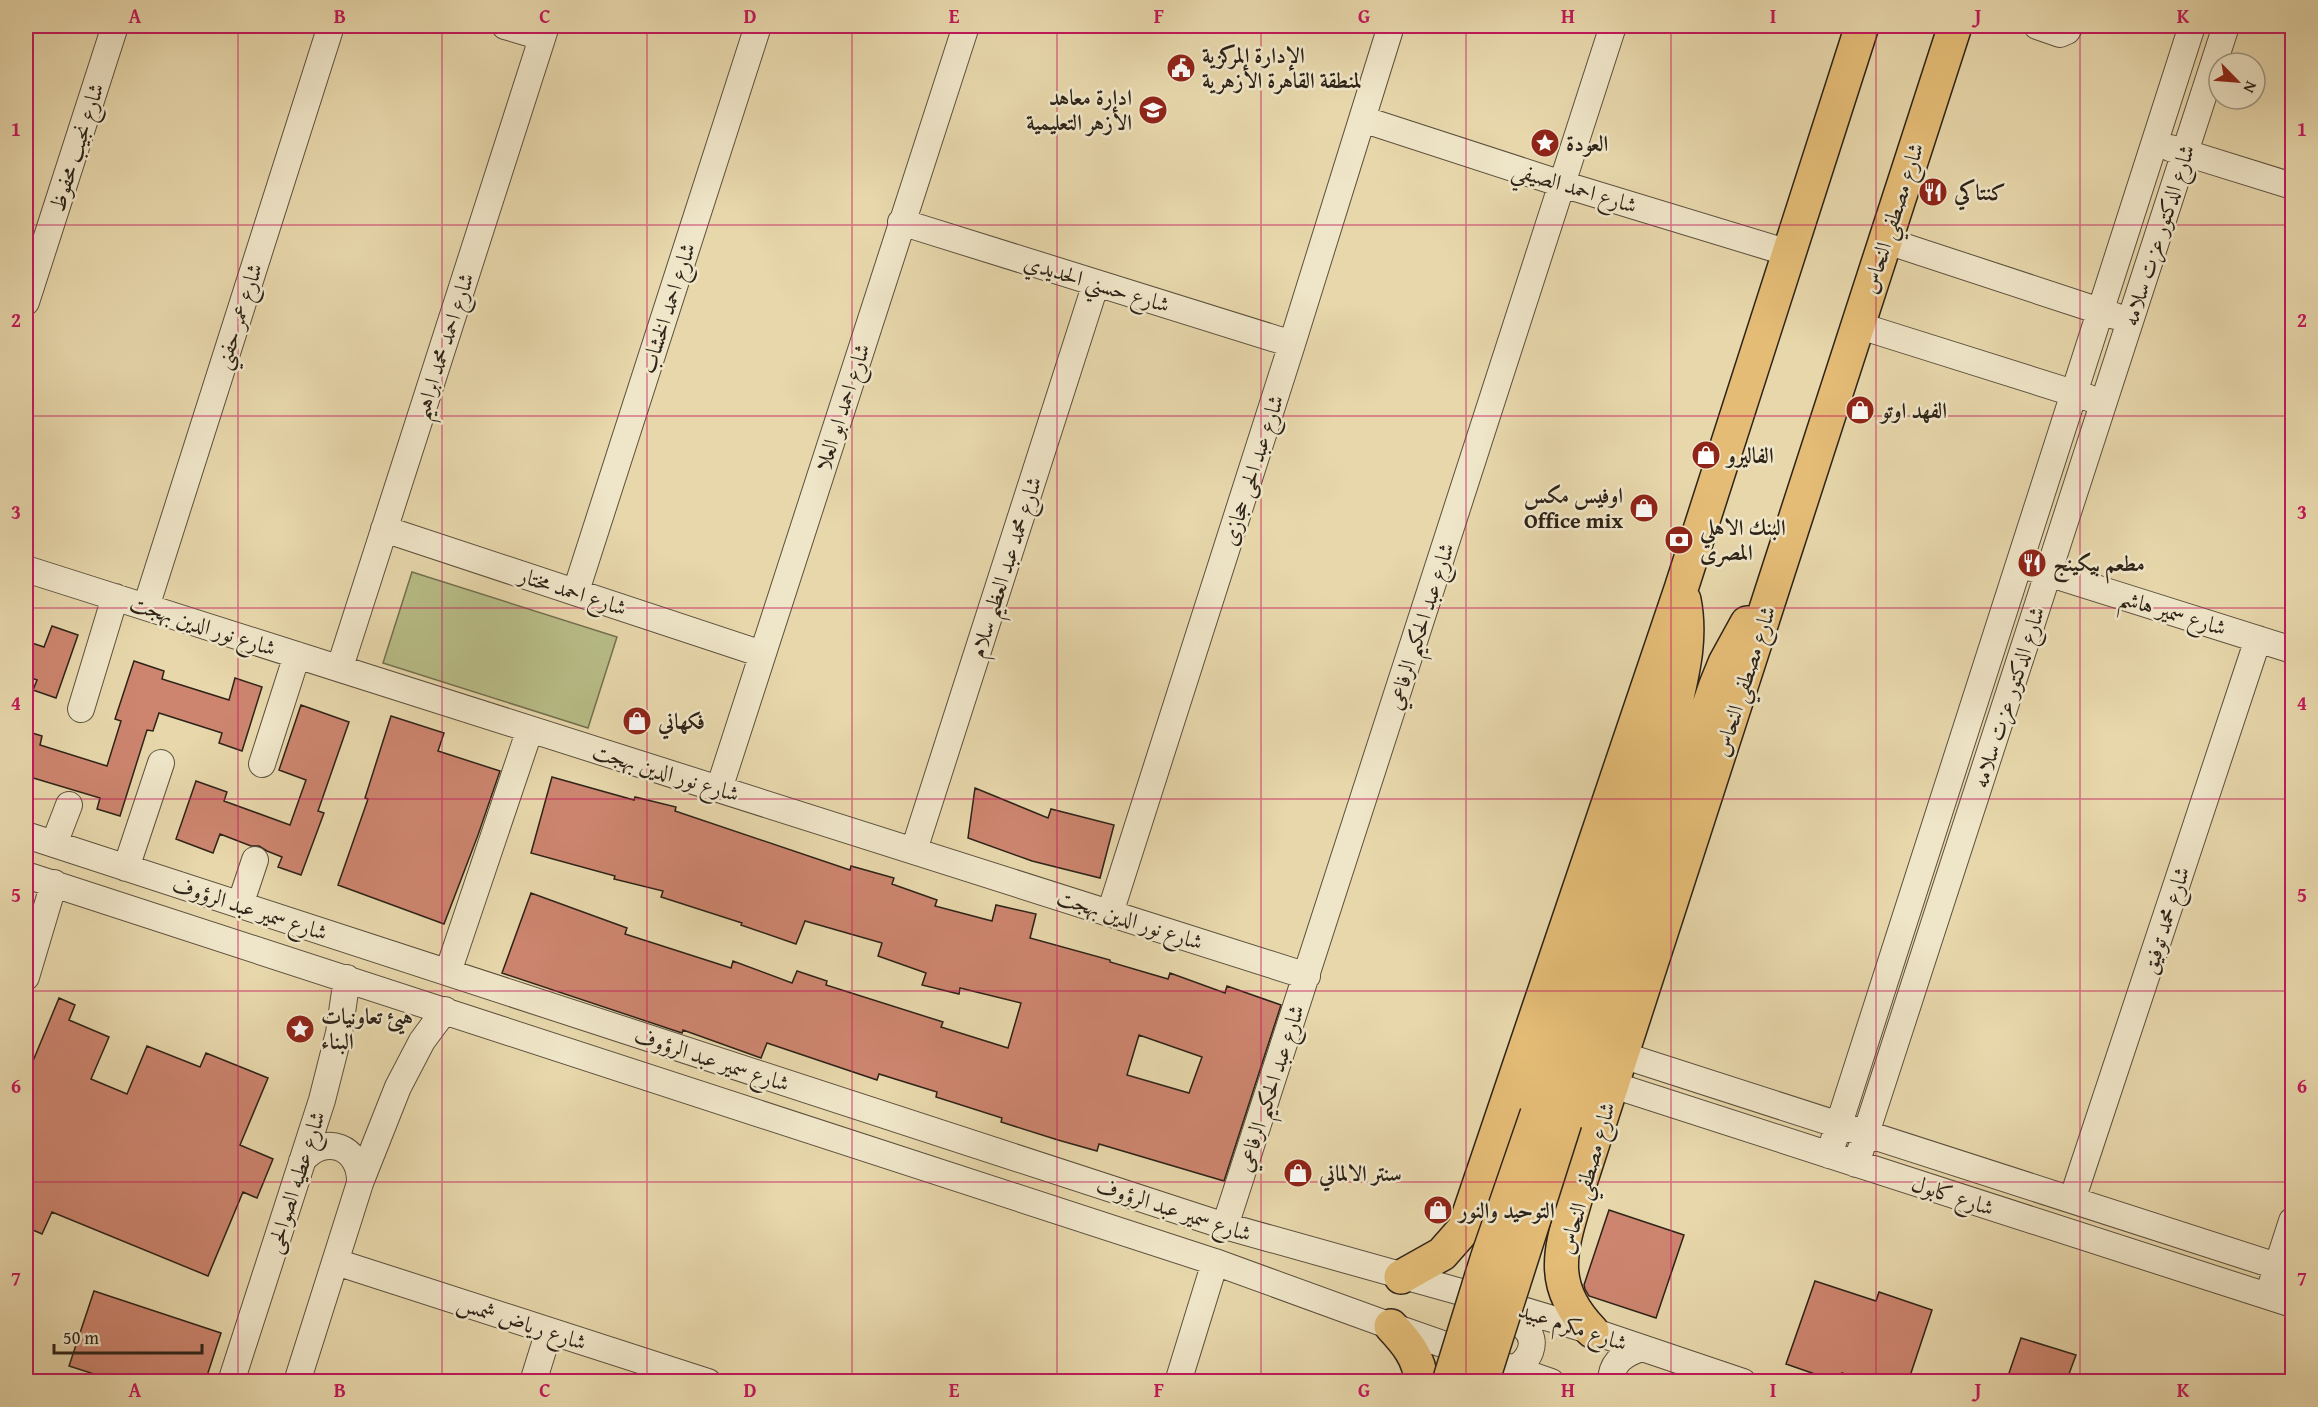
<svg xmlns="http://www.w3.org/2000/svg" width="2318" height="1407" font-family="'Gentium Book Plus',Amiri,serif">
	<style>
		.green { fill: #b8bd87; stroke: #727050; stroke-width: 1.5 }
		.building { fill: #cd856f; stroke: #2d2318; stroke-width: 1.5; fill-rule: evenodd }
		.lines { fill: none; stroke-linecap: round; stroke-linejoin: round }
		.minor-casing { stroke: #5c503d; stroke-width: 28 }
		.major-casing { stroke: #2d2318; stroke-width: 36 }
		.minor { stroke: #efe5c8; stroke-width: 26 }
		.major { stroke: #e4bc76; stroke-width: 33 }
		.major-bridge-casing { stroke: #2d2318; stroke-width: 36; stroke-linecap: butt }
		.major-bridge { stroke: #e4bc76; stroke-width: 33 }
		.grid { fill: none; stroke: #c2185b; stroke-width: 1.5; stroke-opacity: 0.55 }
		.labels { text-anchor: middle; stroke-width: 5; stroke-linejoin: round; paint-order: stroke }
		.poi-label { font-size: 22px; font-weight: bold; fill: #2d2318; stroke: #efe5c8; text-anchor: start }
		.street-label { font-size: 22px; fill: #2d2318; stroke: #efe5c8 }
		.neatline { fill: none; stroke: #c2185b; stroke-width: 2 }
		.grid-label { font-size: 20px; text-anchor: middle; font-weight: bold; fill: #c2185b }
	</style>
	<rect width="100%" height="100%" fill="#e7d7ab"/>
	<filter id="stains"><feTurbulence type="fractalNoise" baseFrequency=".00333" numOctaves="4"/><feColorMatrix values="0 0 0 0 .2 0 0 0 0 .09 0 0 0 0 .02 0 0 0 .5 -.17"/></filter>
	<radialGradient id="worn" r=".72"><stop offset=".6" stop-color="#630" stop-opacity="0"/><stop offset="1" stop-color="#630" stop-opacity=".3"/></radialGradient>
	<!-- green -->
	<path class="green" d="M 412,572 L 617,637 L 588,728 L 383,663 Z"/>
	<!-- building -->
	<path class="building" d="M 52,626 L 78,635 L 56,698 L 33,690 L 37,680 L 26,676 L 26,641 L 44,647 Z
		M 134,661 L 164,671 L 162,679 L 229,700 L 235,678 L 262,687 L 242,751 L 219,743 L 222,733 L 159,713 L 153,731 L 147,730 L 120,816 L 97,809 L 100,798 L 30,777 L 30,778 L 26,778 L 26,731 L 42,736 L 40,745 L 107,766 L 121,721 L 115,719 Z
		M 301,705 L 349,722 L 318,811 L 324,813 L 301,875 L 278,867 L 282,857 L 267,851 L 259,846 L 251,846 L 220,834 L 213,853 L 176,839 L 196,781 L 227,792 L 224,801 L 290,825 L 306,780 L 279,770 Z
		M 391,716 L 444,733 L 438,751 L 500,771 L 478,835 L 444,924 L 338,885 L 368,799 L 365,798 Z
		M 552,777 L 634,800 L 635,797 L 676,807 L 675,811 L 850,870 L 851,866 L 894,878 L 892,884 L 937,900 L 935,906 L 992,921 L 996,905 L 1036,914 L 1030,938 L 1110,960 L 1110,962 L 1168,979 L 1170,973 L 1225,993 L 1227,986 L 1281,1005 L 1224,1181 L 1099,1144 L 1097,1151 L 1058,1140 L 1001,1122 L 1002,1118 L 936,1097 L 937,1092 L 879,1074 L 877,1080 L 767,1043 L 761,1058 L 683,1030 L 682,1033 L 502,973 L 531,893 L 627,928 L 625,934 L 731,968 L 733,961 L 792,983 L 797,971 L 827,981 L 826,985 L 943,1022 L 941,1027 L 1008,1048 L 1021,1003 L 960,988 L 959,994 L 922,985 L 926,973 L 878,956 L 882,943 L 805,921 L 796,944 L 741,925 L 742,923 L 661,897 L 663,891 L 614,879 L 615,876 L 531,853 ZM 1139,1035 L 1202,1057 L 1189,1093 L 1127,1075 Z
		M 975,788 L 1048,818 L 1051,809 L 1114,825 L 1100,878 L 1032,861 L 968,838 Z
		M 59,998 L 75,1005 L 69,1020 L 109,1037 L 91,1079 L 127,1094 L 147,1046 L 200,1067 L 206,1053 L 268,1078 L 240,1145 L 273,1159 L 257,1198 L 243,1192 L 208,1276 L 52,1212 L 42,1234 L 26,1227 L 26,1078 Z
		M 1609,1210 L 1684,1235 L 1656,1318 L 1589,1296 L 1585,1289 L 1584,1285 Z
		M 1815,1281 L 1876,1301 L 1879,1292 L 1932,1310 L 1908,1382 L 1867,1382 L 1842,1373 L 1838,1382 L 1786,1364 Z
		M 94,1291 L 221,1333 L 205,1382 L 119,1382 L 69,1366 Z
		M 2021,1338 L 2076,1355 L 2066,1382 L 2006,1382 Z"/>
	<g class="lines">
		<!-- minor casing -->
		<g class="minor-casing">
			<path id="minor" d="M 505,26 L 542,37
				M 2037,26 L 2060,34 L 2067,31 L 2070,26
				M 1362,119 L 1562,184 L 1789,253
				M 2170,148 L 2292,186
				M 901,222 L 1292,344
				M 1884,240 L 2115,316
				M 26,302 L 115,26
				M 1857,325 L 2089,398
				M 384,529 L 762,654
				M 2032,568 L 2292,650
				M 26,569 L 1307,976
				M 576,591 L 758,26
				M 146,607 L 331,26
				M 340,667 L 546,26
				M 81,709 L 115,597
				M 262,764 L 297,655
				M 719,789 L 966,26
				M 26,835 L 1225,1226 L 1486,1299 L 1592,1331 L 1743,1382
				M 54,844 L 69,805
				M 914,850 L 1096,283
				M 126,868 L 161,763
				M 26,875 L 1215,1262 L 1391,1326 L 1551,1382
				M 240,905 L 255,860
				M 1110,913 L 1292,344 L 1391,26
				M 448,972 L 530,729
				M 26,977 L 54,883
				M 1622,1055 L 2292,1271
				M 1613,1085 L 2292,1304
				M 1829,1155 L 2192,26
				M 302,1161 C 324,1133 361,1146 360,1183
				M 1856,1164 L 2226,26
				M 2072,1200 L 2258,639
				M 1225,1226 L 1613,26
				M 336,1262 L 708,1382
				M 2272,1283 L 2292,1221
				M 1497,1315 C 1506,1318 1517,1321 1524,1327 C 1540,1341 1529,1363 1512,1369
				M 231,1382 L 322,1100 L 339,1033 L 347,978
				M 297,1382 L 360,1183 L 398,1087 L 422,1041 L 445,1010
				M 533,1382 L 549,1331
				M 1178,1382 L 1215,1262
				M 1611,1382 C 1611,1362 1625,1353 1642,1348"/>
		</g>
		<!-- major casing -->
		<g class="major-casing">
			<path id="major" d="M 1537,1114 L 1676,702 C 1684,667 1691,635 1684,600
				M 1565,1122 L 1716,685 L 1725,663 L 1747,623
				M 1401,1277 L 1442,1254 L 1464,1229 L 1681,589 L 1862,26
				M 1391,1326 C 1406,1342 1420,1358 1421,1382
				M 1592,1331 C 1544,1282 1563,1244 1579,1186 L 1955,26"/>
		</g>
		<!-- minor -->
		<use href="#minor" class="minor"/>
		<!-- major -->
		<use href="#major" class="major"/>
		<!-- major-bridge casing -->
		<g class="major-bridge-casing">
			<path id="major-bridge" d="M 1449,1382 L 1487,1259 L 1537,1114
				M 1482,1382 L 1565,1122"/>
		</g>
		<!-- major-bridge -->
		<use href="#major-bridge" class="major-bridge"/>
	</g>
	<!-- grid -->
	<path class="grid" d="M 238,26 L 238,1382M 442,26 L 442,1382M 647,26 L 647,1382M 852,26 L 852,1382M 1057,26 L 1057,1382M 1261,26 L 1261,1382M 1466,26 L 1466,1382M 1671,26 L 1671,1382M 1876,26 L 1876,1382M 2080,26 L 2080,1382M 26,225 L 2292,225M 26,416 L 2292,416M 26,608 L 2292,608M 26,799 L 2292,799M 26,991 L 2292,991M 26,1182 L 2292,1182"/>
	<!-- icons -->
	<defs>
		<g id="civic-disc" transform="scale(1.5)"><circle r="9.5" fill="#8f2418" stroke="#efe5c8"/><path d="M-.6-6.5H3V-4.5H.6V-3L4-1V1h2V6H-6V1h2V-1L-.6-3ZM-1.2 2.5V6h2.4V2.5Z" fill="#fff"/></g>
		<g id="school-disc" transform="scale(1.5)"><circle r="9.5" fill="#8f2418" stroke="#efe5c8"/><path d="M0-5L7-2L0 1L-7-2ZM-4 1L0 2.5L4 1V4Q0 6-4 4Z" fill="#fff"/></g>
		<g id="sight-disc" transform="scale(1.5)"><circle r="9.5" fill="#8f2418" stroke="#efe5c8"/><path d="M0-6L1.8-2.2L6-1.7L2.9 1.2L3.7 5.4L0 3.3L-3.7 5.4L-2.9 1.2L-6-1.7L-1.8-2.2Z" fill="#fff"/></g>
		<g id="restaurant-disc" transform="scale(1.5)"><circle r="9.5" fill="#8f2418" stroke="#efe5c8"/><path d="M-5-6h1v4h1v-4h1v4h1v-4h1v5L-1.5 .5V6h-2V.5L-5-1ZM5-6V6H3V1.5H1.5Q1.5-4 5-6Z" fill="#fff"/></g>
		<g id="shop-disc" transform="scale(1.5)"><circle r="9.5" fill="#8f2418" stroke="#efe5c8"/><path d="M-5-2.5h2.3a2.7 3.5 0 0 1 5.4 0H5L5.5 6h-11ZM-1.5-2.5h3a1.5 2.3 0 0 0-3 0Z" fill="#fff"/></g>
		<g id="bank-disc" transform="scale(1.5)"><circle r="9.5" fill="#8f2418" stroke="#efe5c8"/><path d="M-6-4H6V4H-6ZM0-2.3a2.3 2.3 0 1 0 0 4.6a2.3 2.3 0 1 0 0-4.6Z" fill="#fff"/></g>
	</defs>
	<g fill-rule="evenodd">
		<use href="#civic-disc" x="1181" y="68"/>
		<use href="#school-disc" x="1153" y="110"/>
		<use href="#sight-disc" x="1545" y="143"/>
		<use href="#restaurant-disc" x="1933" y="192"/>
		<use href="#shop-disc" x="1860" y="410"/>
		<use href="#shop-disc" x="1706" y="455"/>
		<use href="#shop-disc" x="1644" y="508"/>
		<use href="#bank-disc" x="1679" y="540"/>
		<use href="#restaurant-disc" x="2032" y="563"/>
		<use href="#shop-disc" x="637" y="721"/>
		<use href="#sight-disc" x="300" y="1029"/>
		<use href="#shop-disc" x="1298" y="1173"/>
		<use href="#shop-disc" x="1438" y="1210"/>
	</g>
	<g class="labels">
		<!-- poi labels -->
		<g class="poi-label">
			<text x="1202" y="63">الإدارة المركزية<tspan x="1202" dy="25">لمنطقة القاهرة الأزهرية</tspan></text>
			<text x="1132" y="105" text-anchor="end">ادارة معاهد<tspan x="1132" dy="25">الأزهر التعليمية</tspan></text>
			<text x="1566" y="151">العودة</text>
			<text x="1954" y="200">كنتاكي</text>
			<text x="1881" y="418">الفهد اوتو</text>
			<text x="1727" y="463">الفاليرو</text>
			<text x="1623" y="503" text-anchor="end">اوفيس مكس<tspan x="1623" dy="25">Office mix</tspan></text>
			<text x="1700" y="535">البنك الاهلي<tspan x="1700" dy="25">المصرى</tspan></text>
			<text x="2053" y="571">مطعم بيكينج</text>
			<text x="658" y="729">فكهاني</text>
			<text x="321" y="1024">هيئ تعاونيات<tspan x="321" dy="25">البناء</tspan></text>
			<text x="1319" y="1181">سنتر الالماني</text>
			<text x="1459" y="1218">التوحيد والنور</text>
		</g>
		<!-- street labels -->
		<g class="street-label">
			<text transform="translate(76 147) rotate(-72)" y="8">شارع نجيب محفوظ</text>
			<text transform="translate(1575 187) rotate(17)" y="8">شارع احمد الصيفي</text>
			<text transform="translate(1892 218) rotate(-72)" y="8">شارع مصطفي النحاس</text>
			<text transform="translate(2158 235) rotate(-72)" y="8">شارع الدكتور عزت سلامه</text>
			<text transform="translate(1097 283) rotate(17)" y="8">شارع حسني الحديدي</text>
			<text transform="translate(667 308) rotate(-72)" y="8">شارع احمد الخشاب</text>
			<text transform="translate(238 316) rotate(-72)" y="8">شارع عمر حفني</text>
			<text transform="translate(443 346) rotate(-72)" y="8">شارع احمد محمد ابراهيم</text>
			<text transform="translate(842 407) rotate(-72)" y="8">شارع احمد ابو العلا</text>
			<text transform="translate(1252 470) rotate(-72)" y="8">شارع عبد الحى حجازى</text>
			<text transform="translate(1005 567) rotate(-72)" y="8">شارع محمد عبد العظيم سلام</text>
			<text transform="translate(573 591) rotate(18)" y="8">شارع احمد مختار</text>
			<text transform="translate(2173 612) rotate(17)" y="8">شارع سمير هاشم</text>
			<text transform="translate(203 625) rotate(18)" y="8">شارع نور الدين بهجت</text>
			<text transform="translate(1420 626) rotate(-72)" y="8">شارع عبد الحكيم الرفاعي</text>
			<text transform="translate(1744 681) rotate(-72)" y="8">شارع مصطفي النحاس</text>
			<text transform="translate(2008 697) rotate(-72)" y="8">شارع الدكتور عزت سلامه</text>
			<text transform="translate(666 772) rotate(17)" y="8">شارع نور الدين بهجت</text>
			<text transform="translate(250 908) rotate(18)" y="8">شارع سمير عبد الرؤوف</text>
			<text transform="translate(1130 919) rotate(18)" y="8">شارع نور الدين بهجت</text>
			<text transform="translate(2165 920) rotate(-72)" y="8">شارع محمد توفيق</text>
			<text transform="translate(712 1059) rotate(18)" y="8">شارع سمير عبد الرؤوف</text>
			<text transform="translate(1270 1088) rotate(-72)" y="8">شارع عبد الحكيم الرفاعي</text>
			<text transform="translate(1586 1178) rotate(-74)" y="8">شارع مصطفي النحاس</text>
			<text transform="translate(295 1182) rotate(-72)" y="8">شارع عطيه الصوالحى</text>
			<text transform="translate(1953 1195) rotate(18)" y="8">شارع كابول</text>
			<text transform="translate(1174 1209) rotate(18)" y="8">شارع سمير عبد الرؤوف</text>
			<text transform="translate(522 1322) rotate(18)" y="8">شارع رياض شمس</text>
			<text transform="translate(1573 1326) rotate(18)" y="8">شارع مكرم عبيد</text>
		</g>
	</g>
	<!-- margin -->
	<rect width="2318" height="1407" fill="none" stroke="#e7d7ab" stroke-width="66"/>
	<!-- north arrow -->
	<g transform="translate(2237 81) rotate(115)"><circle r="28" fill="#efe5c8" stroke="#a19782" stroke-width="1.5"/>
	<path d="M0-4.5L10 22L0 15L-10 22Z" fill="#8f2418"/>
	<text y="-9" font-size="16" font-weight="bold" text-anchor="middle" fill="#2d2318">N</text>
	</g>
	<!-- scale -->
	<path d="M54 1344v9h148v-9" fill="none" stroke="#2d2318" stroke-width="3"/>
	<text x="63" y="1344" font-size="18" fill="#2d2318" stroke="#efe5c8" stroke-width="4.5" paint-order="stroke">50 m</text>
	<rect x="33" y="33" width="2252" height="1341" class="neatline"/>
	<g class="grid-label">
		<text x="135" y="23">A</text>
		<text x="340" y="23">B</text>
		<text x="545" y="23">C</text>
		<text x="750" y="23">D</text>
		<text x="954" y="23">E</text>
		<text x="1159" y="23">F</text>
		<text x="1364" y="23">G</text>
		<text x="1568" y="23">H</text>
		<text x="1773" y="23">I</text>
		<text x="1978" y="23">J</text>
		<text x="2183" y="23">K</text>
		<text x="16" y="136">1</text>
		<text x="2302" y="136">1</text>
		<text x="16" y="327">2</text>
		<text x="2302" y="327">2</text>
		<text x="16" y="519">3</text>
		<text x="2302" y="519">3</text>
		<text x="16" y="710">4</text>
		<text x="2302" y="710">4</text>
		<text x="16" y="902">5</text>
		<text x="2302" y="902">5</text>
		<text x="16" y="1093">6</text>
		<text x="2302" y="1093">6</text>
		<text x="16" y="1285">7</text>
		<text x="2302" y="1285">7</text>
		<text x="135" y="1397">A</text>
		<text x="340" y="1397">B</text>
		<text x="545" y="1397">C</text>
		<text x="750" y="1397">D</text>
		<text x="954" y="1397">E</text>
		<text x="1159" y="1397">F</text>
		<text x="1364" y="1397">G</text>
		<text x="1568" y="1397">H</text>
		<text x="1773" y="1397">I</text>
		<text x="1978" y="1397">J</text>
		<text x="2183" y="1397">K</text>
	</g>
	<rect width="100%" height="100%" filter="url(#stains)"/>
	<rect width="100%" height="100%" fill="url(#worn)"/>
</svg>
